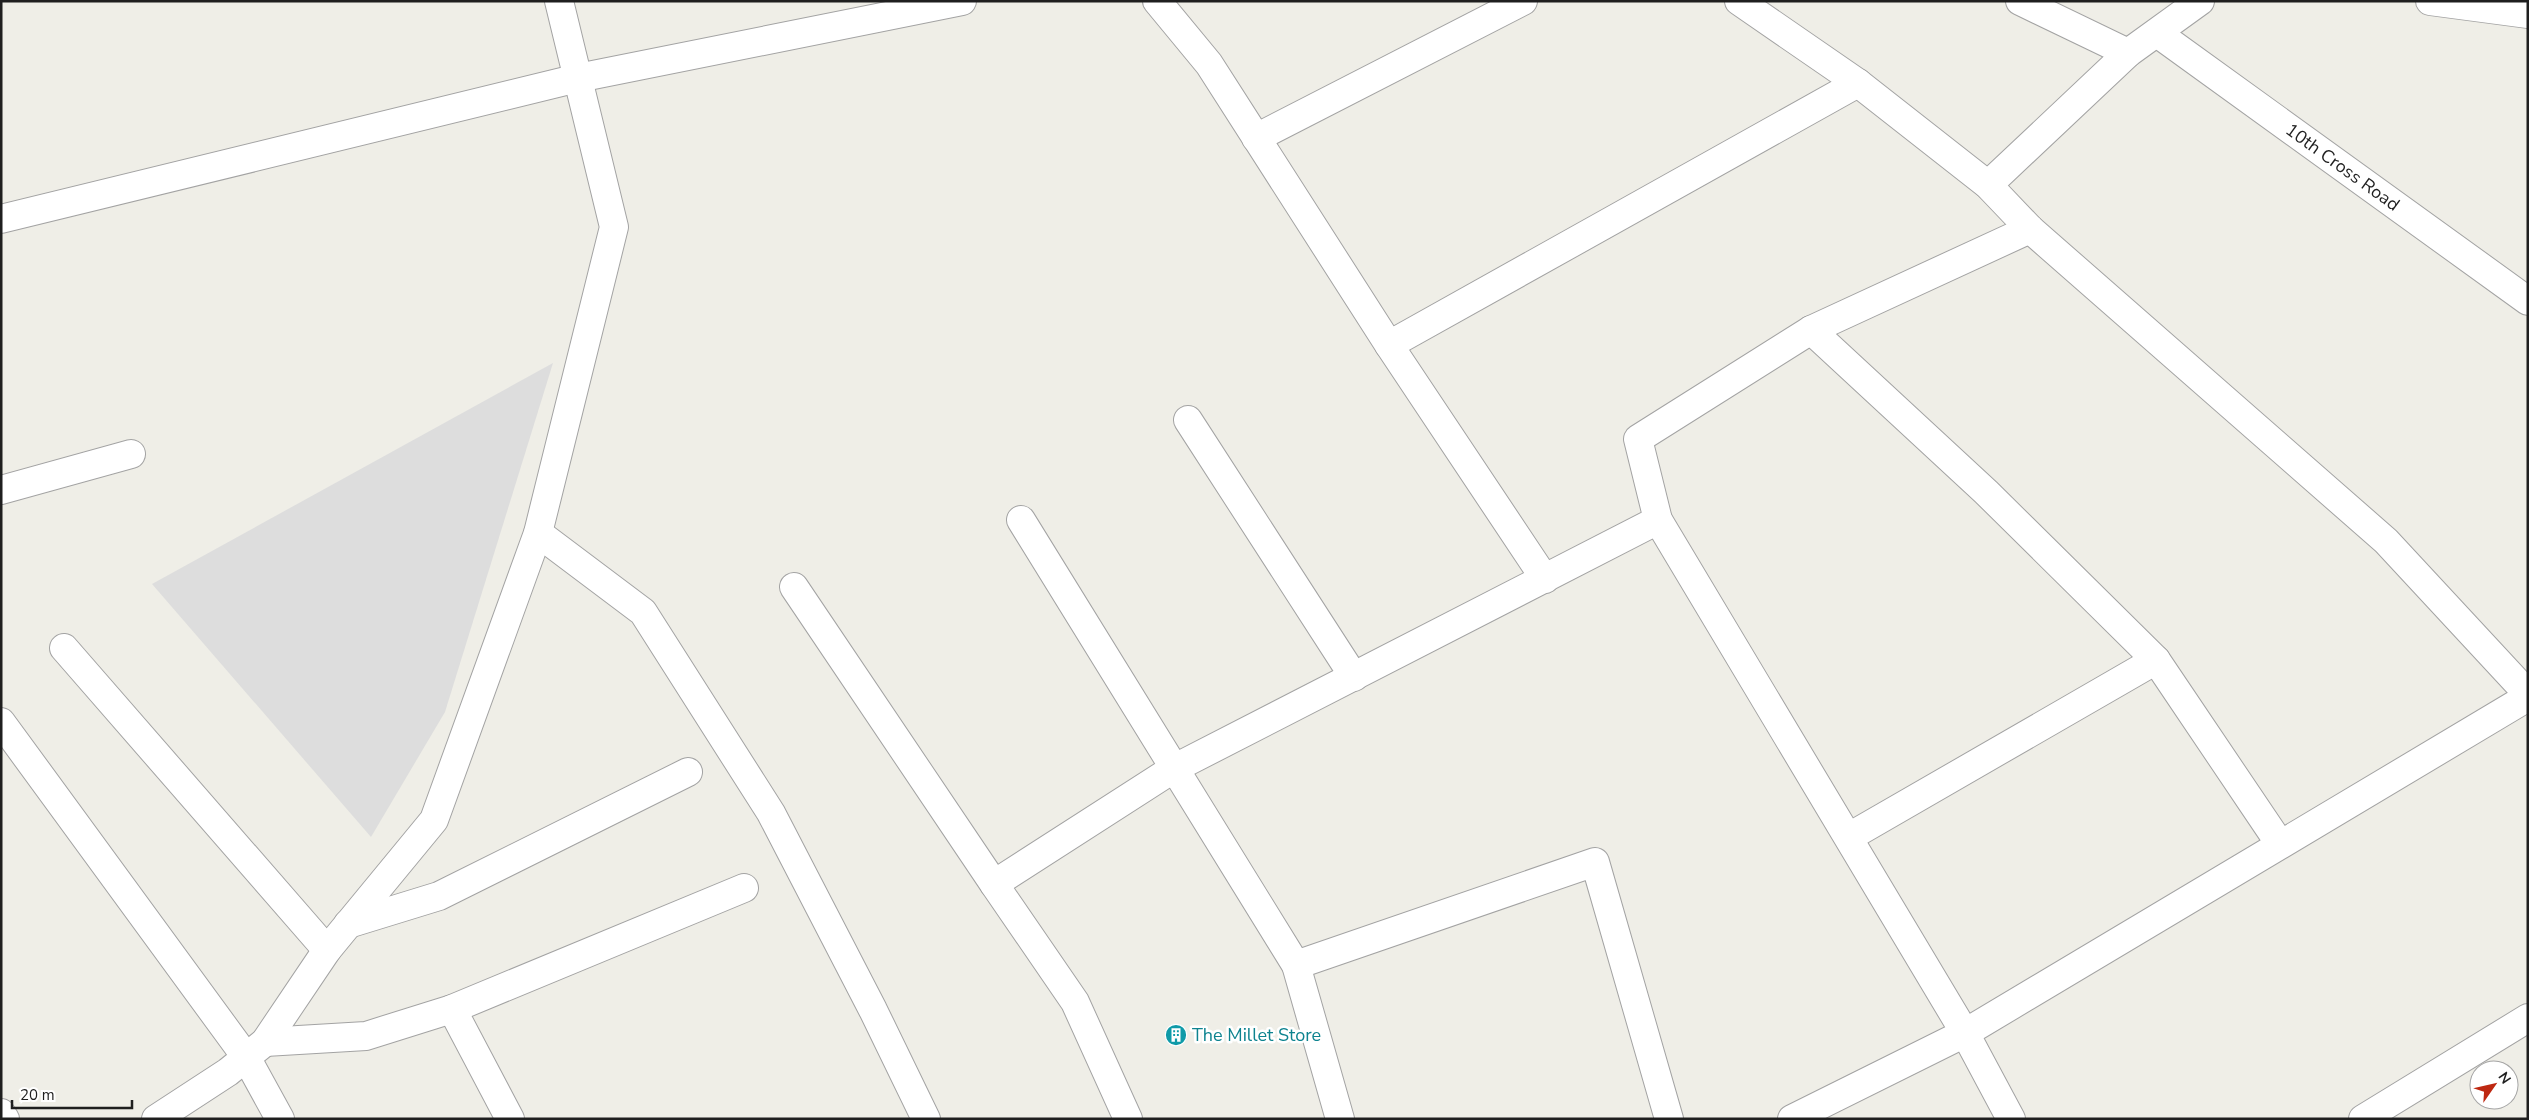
<svg xmlns="http://www.w3.org/2000/svg" width="2529" height="1120" font-family="'Nunito Sans',sans-serif">
	<style>
		.residential { fill: #ddd }
		.lines { fill: none; stroke-linecap: round; stroke-linejoin: round }
		.minor-casing { stroke: #a3a3a3; stroke-width: 30 }
		.minor { stroke: #fff; stroke-width: 28 }
		.labels { text-anchor: middle; stroke-width: 5; stroke-linejoin: round; paint-order: stroke }
		.street-label { font-size: 18px; fill: #1f1f1f; stroke: #fff }
		.culture-label { font-size: 18px; fill: #0d838f; stroke: #fff; text-anchor: start }
	</style>
	<rect width="100%" height="100%" fill="#efeee7"/>
	<!-- residential -->
	<path class="residential" d="M 553,363 L 445,712 L 371,837 L 152,584 Z"/>
	<g class="lines">
		<!-- minor casing -->
		<g class="minor-casing">
			<g id="minor">
				<path d="M 1157,1 L 1209,64 L 1389,345 L 1545,579"/>
				<path d="M 1739,1 L 1858,83 L 1988,185 L 2030,229 L 2386,541 L 2528,694"/>
				<path d="M 2020,1 L 2128,53"/>
				<path d="M 2430,1 L 2528,14"/>
				<path id="s1" d="M 2157,33 L 2528,301"/>
				<path d="M 1256,138 L 1523,1"/>
				<path d="M 1988,185 L 2128,53 L 2200,1"/>
				<path d="M 1,219 L 578,78 L 962,1"/>
				<path d="M 1811,330 L 1986,492 L 2156,660 L 2280,844"/>
				<path d="M 1389,345 L 1858,83"/>
				<path d="M 1188,420 L 1354,677"/>
				<path d="M 1,490 L 131,454"/>
				<path d="M 1021,520 L 1296,965 L 1340,1119"/>
				<path d="M 1658,520 L 1965,1033 L 2011,1119"/>
				<path d="M 538,533 L 643,612 L 771,813 L 873,1010 L 926,1119"/>
				<path d="M 794,587 L 994,884"/>
				<path d="M 64,648 L 327,950"/>
				<path d="M 1,722 L 246,1057 L 280,1119"/>
				<path d="M 1849,837 L 2156,660"/>
				<path d="M 348,924 L 439,896 L 688,772"/>
				<path d="M 1296,965 L 1595,862 L 1669,1119"/>
				<path d="M 452,1009 L 510,1119"/>
				<path d="M 265,1042 L 366,1036 L 452,1009 L 744,888"/>
				<path d="M 1,1113 L 5,1119"/>
				<path d="M 156,1119 L 228,1072 L 265,1042 L 327,950 L 434,820 L 538,533 L 614,227 L 559,1"/>
				<path d="M 1128,1119 L 1075,1002 L 994,884 L 1173,769 L 1658,520 L 1638,439 L 1811,330 L 2030,229"/>
				<path d="M 1792,1119 L 1965,1033 L 2528,697"/>
				<path d="M 2363,1119 L 2528,1018"/>
			</g>
		</g>
		<!-- minor -->
		<use href="#minor" class="minor"/>
	</g>
	<!-- icons -->
	<defs>
		<g id="building-disc" transform="scale(1.125)"><circle r="9.5" fill="#0f9aa8" stroke="#fff"/><path d="M-4-6H4V6H1V3H-1V6H-4ZM-2.5-4.3h1.7v1.8h-1.7ZM.8-4.3h1.7v1.8H.8ZM-2.5-1h1.7V.8h-1.7ZM.8-1h1.7V.8H.8Z" fill="#fff"/></g>
	</defs>
	<g fill-rule="evenodd">
		<use href="#building-disc" x="1176" y="1035"/>
	</g>
	<g class="labels">
		<!-- street labels -->
		<g class="street-label">
			<text dy="6" stroke="none"><textPath href="#s1" startOffset="229">10th Cross Road</textPath></text>
		</g>
		<!-- culture labels -->
		<g class="culture-label">
			<text x="1192" y="1041">The Millet Store</text>
		</g>
	</g>
	<!-- border -->
	<rect width="2529" height="1120" fill="none" stroke="#1f1f1f" stroke-width="5"/>
	<!-- north arrow -->
	<g transform="translate(2494 1085) rotate(56)"><circle r="24" fill="#ffffff" stroke="#a5a5a5"/>
	<path d="M0-4L9 19L0 12L-9 19Z" fill="#be2811"/>
	<text y="-8" font-size="14" font-weight="bold" text-anchor="middle" fill="#1f1f1f">N</text>
	</g>
	<!-- scale -->
	<path d="M12 1100v8h120v-8" fill="none" stroke="#1f1f1f" stroke-width="2.5"/>
	<text x="20" y="1100" font-size="15" fill="#1f1f1f" stroke="#ffffff" stroke-width="4" paint-order="stroke">20 m</text>
</svg>
